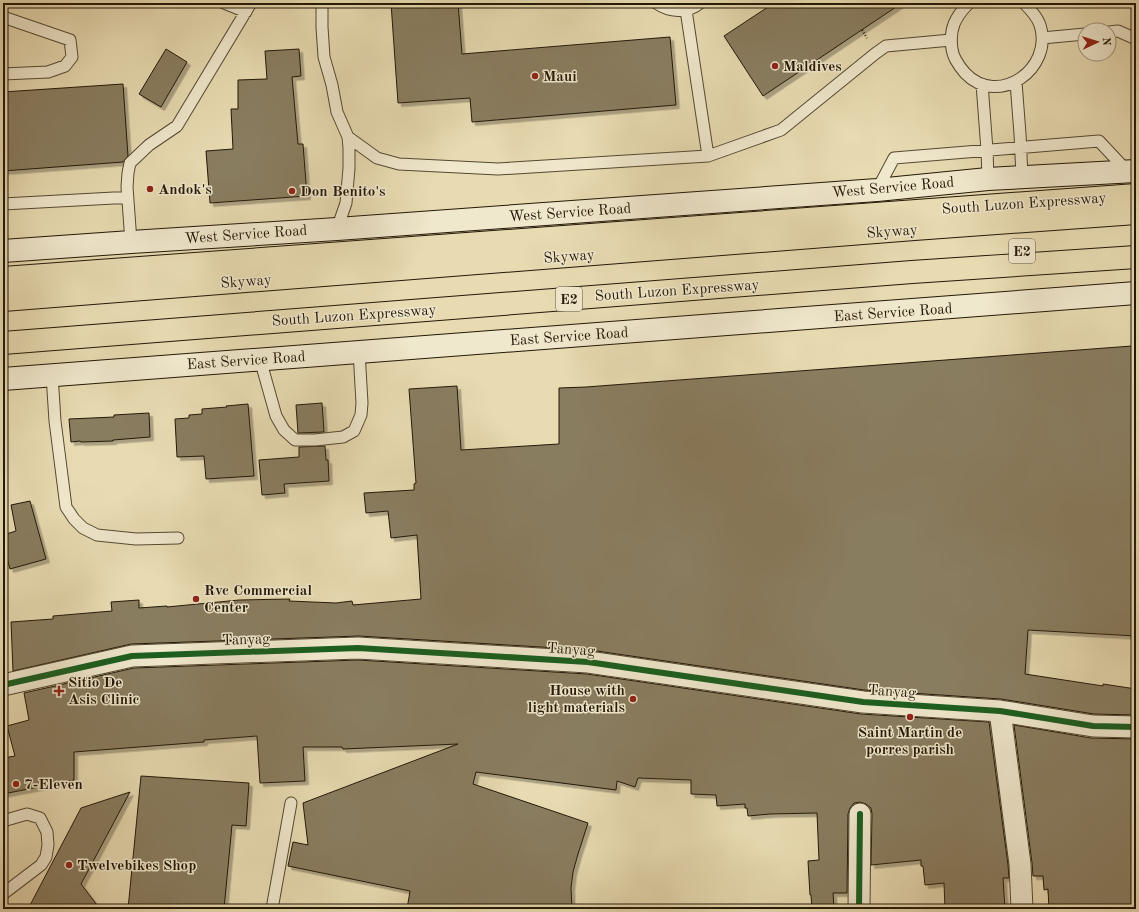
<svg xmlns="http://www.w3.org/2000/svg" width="1139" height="912" font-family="'Old Standard TT',serif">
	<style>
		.building { fill: #897d60; stroke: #231807; filter: url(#shadow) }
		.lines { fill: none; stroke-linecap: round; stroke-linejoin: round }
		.service-casing { stroke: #544932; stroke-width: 13 }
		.minor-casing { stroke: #544932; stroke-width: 23 }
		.secondary-casing { stroke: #231807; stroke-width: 24 }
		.motorway-casing { stroke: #231807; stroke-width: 24 }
		.path { stroke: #231807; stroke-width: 2.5; stroke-dasharray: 1 2; stroke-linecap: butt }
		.service { stroke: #f0e8cd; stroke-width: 11 }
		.minor { stroke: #f0e8cd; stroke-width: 21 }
		.secondary { stroke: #f0e8cd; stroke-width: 22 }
		.motorway { stroke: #e8dbb2; stroke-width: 22 }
		.cycleway-casing { stroke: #f0e8cd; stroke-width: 8 }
		.cycleway { stroke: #1b5e20; stroke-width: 6 }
		.poi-dot { fill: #8f2418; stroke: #f0e8cd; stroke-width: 1.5 }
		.labels { text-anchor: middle; stroke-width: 3; stroke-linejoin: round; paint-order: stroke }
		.shield { fill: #f0e8cd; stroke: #605642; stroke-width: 1 }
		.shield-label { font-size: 14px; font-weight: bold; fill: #231807 }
		.poi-label { font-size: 15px; font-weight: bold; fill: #231807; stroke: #f0e8cd; text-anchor: start }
		.street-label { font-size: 15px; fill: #231807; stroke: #f0e8cd }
	</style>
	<defs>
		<filter id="shadow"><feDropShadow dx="3.5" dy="3.5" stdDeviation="0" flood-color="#0004"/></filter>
	</defs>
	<rect width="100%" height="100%" fill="#e8dbb2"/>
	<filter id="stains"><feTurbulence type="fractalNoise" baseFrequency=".005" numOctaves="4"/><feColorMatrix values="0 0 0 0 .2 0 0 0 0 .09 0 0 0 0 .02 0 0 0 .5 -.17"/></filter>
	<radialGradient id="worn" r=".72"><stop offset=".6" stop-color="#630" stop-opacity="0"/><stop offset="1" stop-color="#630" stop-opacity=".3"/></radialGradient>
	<!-- building -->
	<path class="building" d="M 391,3 L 458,3 L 462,54 L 670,37 L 676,105 L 472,122 L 470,98 L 398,103 Z
		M 774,3 L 902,3 L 763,96 L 724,36 Z
		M 166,49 L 187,62 L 161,107 L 139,94 Z
		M 299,49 L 301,76 L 292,77 L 298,144 L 303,144 L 307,196 L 210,203 L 206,151 L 233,149 L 231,109 L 238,109 L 238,80 L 267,79 L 265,51 Z
		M 123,84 L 128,156 L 123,162 L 3,171 L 3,92 Z
		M 1132,346 L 1136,448 L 1136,636 L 1028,630 L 1025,674 L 1103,686 L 1103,684 L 1136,689 L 1136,715 L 1094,714 L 1001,699 L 864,690 L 590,650 L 359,636 L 131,644 L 13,671 L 11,622 L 53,619 L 53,616 L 112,611 L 111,602 L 139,600 L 139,608 L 167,606 L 167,607 L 239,600 L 290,599 L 289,601 L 336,603 L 352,601 L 353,605 L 421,599 L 417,535 L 391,538 L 388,511 L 366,513 L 364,493 L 414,490 L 414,484 L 416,483 L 409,389 L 457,386 L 461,450 L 559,444 L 559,388 L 586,387 Z
		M 322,403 L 324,432 L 298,433 L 296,405 Z
		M 248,404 L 254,476 L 206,479 L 204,456 L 177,457 L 175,419 L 189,418 L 189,415 L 202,414 L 202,409 L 227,407 L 226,406 Z
		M 149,413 L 150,437 L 113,440 L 113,441 L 81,442 L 80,441 L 71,442 L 69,419 L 114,417 L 114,415 Z
		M 325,446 L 326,460 L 328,460 L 329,481 L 284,484 L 285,493 L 262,495 L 259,460 L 299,457 L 299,447 Z
		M 30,501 L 46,559 L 10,569 L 3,544 L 3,535 L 16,531 L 11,505 Z
		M 358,660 L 587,674 L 861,714 L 989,722 L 1008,865 L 1009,878 L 1003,878 L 1005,909 L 945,909 L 944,883 L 925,885 L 923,866 L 921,866 L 921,860 L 871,865 L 872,814 L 871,808 L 866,804 L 860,802 L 854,803 L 850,808 L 848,814 L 847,893 L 833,893 L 834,909 L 812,909 L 811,895 L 810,895 L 808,861 L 819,860 L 817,813 L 770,814 L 748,816 L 747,808 L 745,808 L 745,804 L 717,806 L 716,795 L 691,794 L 691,780 L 638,778 L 635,787 L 617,781 L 616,790 L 476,772 L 473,784 L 588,823 L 578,854 L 573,872 L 571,888 L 572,909 L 407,909 L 410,891 L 288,866 L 293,842 L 308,845 L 303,803 L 458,744 L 343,749 L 342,747 L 303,747 L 305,781 L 260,783 L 257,736 L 204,740 L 204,742 L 74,752 L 74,780 L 3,794 L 3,758 L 15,756 L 7,726 L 29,720 L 24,693 L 134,668 Z
		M 1014,725 L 1091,738 L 1136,739 L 1136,849 L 1132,849 L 1132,909 L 1049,909 L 1048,889 L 1044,890 L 1043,876 L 1033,876 L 1032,863 Z
		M 141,776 L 249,783 L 246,826 L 232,825 L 224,909 L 128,909 Z
		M 130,792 L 81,884 L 100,909 L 28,909 L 81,808 Z"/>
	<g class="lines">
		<!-- service casing -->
		<g class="service-casing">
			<path id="service" d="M 224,3 L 246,12
				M 322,3 L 322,27 L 324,57 L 332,85 L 337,112 L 348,137 L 349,148 L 349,168 L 346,203 L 337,229
				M 656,3 C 669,12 687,14 700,3
				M 969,3 C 955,17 949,29 952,49 C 953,58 959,66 965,73 C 998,108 1054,69 1040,25 C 1037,16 1030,9 1024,3
				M 686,10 L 708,156
				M 3,17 L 70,40 L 72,57 L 65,66 L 48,72 L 3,74
				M 1109,32 L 1118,31 L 1136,39
				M 1042,38 L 1085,34
				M 1016,82 L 1020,134 L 1022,176
				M 982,84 L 987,150 L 988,179
				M 348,137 L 377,158 L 399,164 L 498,169 L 708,156 L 781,130 L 876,53 L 886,46 L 951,40
				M 877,190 L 894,158 L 1099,141 L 1127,171
				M 3,204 L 114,198 L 127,198
				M 131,242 L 127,187 L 128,173 L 130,163 L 149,145 L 177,126 L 251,3
				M 260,359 L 276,416 L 284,430 L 295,440 L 315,440 L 343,437 L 354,431 L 361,415 L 362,403 L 359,351
				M 52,375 L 55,421 L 66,507 L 74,519 L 83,528 L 97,535 L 136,539 L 178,538
				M 3,821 L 27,814 L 40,818 L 47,832 L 48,845 L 46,857 L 41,865 L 3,894
				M 272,909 L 291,803"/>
		</g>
		<!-- minor casing -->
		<g class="minor-casing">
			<path id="minor" d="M 3,685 L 132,656 L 358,648 L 588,662 L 863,702 L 1000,711 L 1093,726 L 1136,727
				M 1000,711 L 1020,864 L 1022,909
				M 859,909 L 860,814"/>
		</g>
		<!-- secondary casing -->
		<g class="secondary-casing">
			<path id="secondary" d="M 3,251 L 131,242 L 337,229 L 877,190 L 988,179 L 1136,171
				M 3,379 L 1136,293"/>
		</g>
		<!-- motorway casing -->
		<g class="motorway-casing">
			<path id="motorway" d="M 3,278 L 1136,195
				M 3,300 L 914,229 L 1136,213
				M 3,343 L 912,272 L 1136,257"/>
		</g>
		<!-- path -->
		<path class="path" d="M 862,30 L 867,38"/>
		<!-- service -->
		<use href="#service" class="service"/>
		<!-- minor -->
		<use href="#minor" class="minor"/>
		<!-- secondary -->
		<use href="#secondary" class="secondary"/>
		<!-- motorway -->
		<use href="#motorway" class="motorway"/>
		<!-- cycleway casing -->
		<g class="cycleway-casing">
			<path id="cycleway" d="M 3,685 L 132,656 L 358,648 L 588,662 L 863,702 L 1000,711 L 1093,726 L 1136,727
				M 859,909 L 860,814"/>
		</g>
		<!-- cycleway -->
		<use href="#cycleway" class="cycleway"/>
	</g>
	<!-- markers -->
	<g class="poi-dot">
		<circle cx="775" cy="66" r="4"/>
		<circle cx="535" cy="76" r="4"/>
		<circle cx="150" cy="189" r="4"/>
		<circle cx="292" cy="191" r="4"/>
		<circle cx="196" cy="599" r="4"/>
		<path d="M57 685h4v4h4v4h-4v4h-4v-4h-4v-4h4z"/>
		<circle cx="633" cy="699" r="4"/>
		<circle cx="910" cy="717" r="4"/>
		<circle cx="16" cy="784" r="4"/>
		<circle cx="69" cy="865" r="4"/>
	</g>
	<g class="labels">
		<!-- shield labels -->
		<g class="shield">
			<rect x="1009" y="239" width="26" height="24" rx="3"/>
			<rect x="556" y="287" width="26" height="24" rx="3"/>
		</g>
		<g class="shield-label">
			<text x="1022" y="256">E2</text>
			<text x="569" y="304">E2</text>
		</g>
		<!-- poi labels -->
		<g class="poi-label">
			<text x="783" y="71">Maldives</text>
			<text x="543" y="81">Maui</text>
			<text x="158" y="194">Andok's</text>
			<text x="300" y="196">Don Benito's</text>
			<text x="204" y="595">Rvc Commercial<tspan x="204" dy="17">Center</tspan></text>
			<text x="68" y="687">Sitio De<tspan x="68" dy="17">Asis Clinic</tspan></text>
			<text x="625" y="695" text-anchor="end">House with<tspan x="625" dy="17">light materials</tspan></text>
			<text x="910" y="737" text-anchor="middle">Saint Martin de<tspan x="910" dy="17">porres parish</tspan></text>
			<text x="24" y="789">7-Eleven</text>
			<text x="77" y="870">Twelvebikes Shop</text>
		</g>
		<!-- street labels -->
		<g class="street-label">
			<text transform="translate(893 187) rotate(-5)" y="5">West Service Road</text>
			<text transform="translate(1024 203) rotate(-4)" y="5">South Luzon Expressway</text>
			<text transform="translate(570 212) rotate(-4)" y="5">West Service Road</text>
			<text transform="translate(892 231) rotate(-4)" y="5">Skyway</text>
			<text transform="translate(246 234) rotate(-4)" y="5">West Service Road</text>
			<text transform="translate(569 256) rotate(-4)" y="5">Skyway</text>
			<text transform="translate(246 281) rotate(-4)" y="5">Skyway</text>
			<text transform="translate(677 290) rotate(-4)" y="5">South Luzon Expressway</text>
			<text transform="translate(893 312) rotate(-4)" y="5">East Service Road</text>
			<text transform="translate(354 315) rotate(-4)" y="5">South Luzon Expressway</text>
			<text transform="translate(569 336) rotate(-4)" y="5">East Service Road</text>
			<text transform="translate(246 360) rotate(-4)" y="5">East Service Road</text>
			<text transform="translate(246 639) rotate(-2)" y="5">Tanyag</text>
			<text transform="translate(571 649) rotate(4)" y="5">Tanyag</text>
			<text transform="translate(892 691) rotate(4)" y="5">Tanyag</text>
		</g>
	</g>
	<!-- margin -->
	<rect width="1139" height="912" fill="none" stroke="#e8dbb2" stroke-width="16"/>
	<rect x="4" y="4" width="1131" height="904" fill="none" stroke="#231807" stroke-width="2"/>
	<rect x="8" y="8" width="1123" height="896" fill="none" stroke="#231807"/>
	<!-- north arrow -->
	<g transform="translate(1097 42) rotate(86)"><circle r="19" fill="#f0e8cd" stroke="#9e957e"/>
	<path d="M0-3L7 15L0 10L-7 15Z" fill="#8f2418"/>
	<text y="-6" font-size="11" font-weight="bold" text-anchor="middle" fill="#231807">N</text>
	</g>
	<rect width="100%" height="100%" filter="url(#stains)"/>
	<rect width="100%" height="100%" fill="url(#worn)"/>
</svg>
